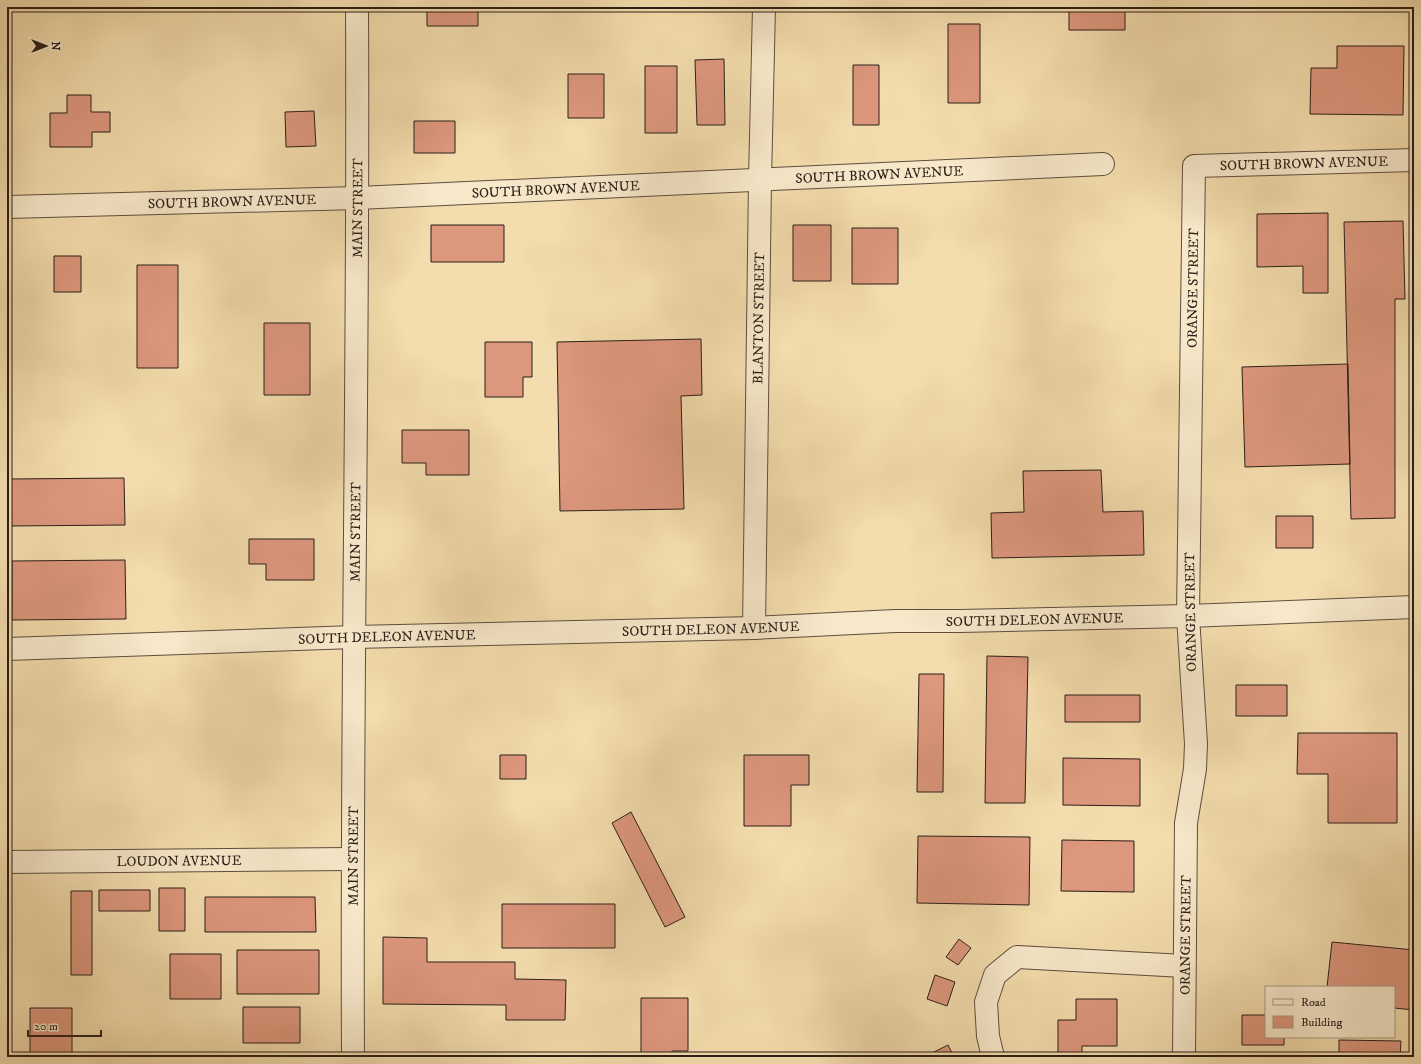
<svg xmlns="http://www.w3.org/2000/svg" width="1421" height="1064" font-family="'IM FELL DW Pica',serif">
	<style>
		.building { fill: #dd977d; stroke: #2b1f18 }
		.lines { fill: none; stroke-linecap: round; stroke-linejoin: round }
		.minor-casing { stroke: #5d4e3d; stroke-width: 24 }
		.minor { stroke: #f7e8ca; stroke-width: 22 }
		.labels { text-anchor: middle; stroke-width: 3; stroke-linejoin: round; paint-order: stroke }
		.street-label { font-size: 14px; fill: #2b1f18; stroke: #f7e8ca }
	</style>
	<rect width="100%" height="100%" fill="#f3dcad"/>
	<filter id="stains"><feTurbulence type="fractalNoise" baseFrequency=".005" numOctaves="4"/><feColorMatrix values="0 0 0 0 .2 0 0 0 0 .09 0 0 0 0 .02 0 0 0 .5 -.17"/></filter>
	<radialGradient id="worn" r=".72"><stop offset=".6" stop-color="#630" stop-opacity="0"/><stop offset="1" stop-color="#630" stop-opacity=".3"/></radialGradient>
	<!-- building -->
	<path class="building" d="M 427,7 L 478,7 L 478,26 L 427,26 Z
		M 1069,7 L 1125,7 L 1125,30 L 1069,30 Z
		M 1152,7 L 1189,7 L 1189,10 L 1152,10 Z
		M 948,24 L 980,24 L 980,103 L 948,103 Z
		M 1337,46 L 1404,46 L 1403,115 L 1310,114 L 1311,68 L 1337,68 Z
		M 724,59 L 725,125 L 697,125 L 695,60 Z
		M 853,65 L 879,65 L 879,125 L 853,125 Z
		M 645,66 L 677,66 L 677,133 L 645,133 Z
		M 568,74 L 604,74 L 604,118 L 568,118 Z
		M 67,95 L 91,95 L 91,112 L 110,112 L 110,132 L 92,132 L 92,147 L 50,147 L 50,113 L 67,113 Z
		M 314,111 L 316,146 L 286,147 L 285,112 Z
		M 414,121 L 455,121 L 455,153 L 414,153 Z
		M 1328,213 L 1328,293 L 1303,293 L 1303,266 L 1257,267 L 1257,214 Z
		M 1403,221 L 1405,299 L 1395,299 L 1395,518 L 1351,519 L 1344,222 Z
		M 431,225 L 504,225 L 504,262 L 431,262 Z
		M 793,225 L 831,225 L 831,281 L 793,281 Z
		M 852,228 L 898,228 L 898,284 L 852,284 Z
		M 54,256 L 81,256 L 81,292 L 54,292 Z
		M 137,265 L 178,265 L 178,368 L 137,368 Z
		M 264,323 L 310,323 L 310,395 L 264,395 Z
		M 701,339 L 702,395 L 681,396 L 684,509 L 560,511 L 557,342 Z
		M 485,342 L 532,342 L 532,377 L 523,377 L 523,397 L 485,397 Z
		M 1348,364 L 1350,464 L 1245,467 L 1242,367 Z
		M 402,430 L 469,430 L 469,475 L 426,475 L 426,463 L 402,463 Z
		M 1101,470 L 1103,512 L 1143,511 L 1144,555 L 992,558 L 991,513 L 1024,512 L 1023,471 Z
		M 124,478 L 125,525 L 10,526 L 10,479 Z
		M 1276,516 L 1313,516 L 1313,548 L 1276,548 Z
		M 249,539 L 314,539 L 314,580 L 266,580 L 266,564 L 249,564 Z
		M 125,560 L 126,619 L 12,620 L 12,561 Z
		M 987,656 L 1028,657 L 1025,803 L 985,803 Z
		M 919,674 L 944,674 L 943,792 L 917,792 Z
		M 1236,685 L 1287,685 L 1287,716 L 1236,716 Z
		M 1065,695 L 1140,695 L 1140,722 L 1065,722 Z
		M 1298,733 L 1397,733 L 1397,823 L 1328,823 L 1328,774 L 1297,774 Z
		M 500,755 L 526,755 L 526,779 L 500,779 Z
		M 744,755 L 809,755 L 809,785 L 791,785 L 791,826 L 744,826 Z
		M 1063,758 L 1140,759 L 1140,806 L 1063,805 Z
		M 631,812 L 685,917 L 665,927 L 612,823 Z
		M 918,836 L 1030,837 L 1029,905 L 917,903 Z
		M 1062,840 L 1134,841 L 1134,892 L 1061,891 Z
		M 159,888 L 185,888 L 185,931 L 159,931 Z
		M 99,890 L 150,890 L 150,911 L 99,911 Z
		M 71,891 L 92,891 L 92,975 L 71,975 Z
		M 205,897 L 315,897 L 316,932 L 205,932 Z
		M 502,904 L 615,904 L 615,948 L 502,948 Z
		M 383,937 L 427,938 L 427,962 L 515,962 L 515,979 L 566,980 L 565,1020 L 506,1020 L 506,1005 L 383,1004 Z
		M 959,939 L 971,948 L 958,965 L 946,957 Z
		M 1332,942 L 1414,950 L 1414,1010 L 1394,1008 L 1394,987 L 1327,987 Z
		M 237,950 L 319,950 L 319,994 L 237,994 Z
		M 170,954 L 221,954 L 221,999 L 170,999 Z
		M 935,975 L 955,982 L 947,1006 L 927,999 Z
		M 641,998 L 688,998 L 688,1051 L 672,1051 L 672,1057 L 641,1057 Z
		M 1076,999 L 1117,999 L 1117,1046 L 1082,1046 L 1082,1057 L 1058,1057 L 1058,1020 L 1076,1020 Z
		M 243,1007 L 300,1007 L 300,1043 L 243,1043 Z
		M 30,1008 L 72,1008 L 72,1057 L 30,1057 Z
		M 1242,1015 L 1266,1015 L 1266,1037 L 1284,1037 L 1284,1045 L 1242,1045 Z
		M 1339,1040 L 1401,1041 L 1400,1057 L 1339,1057 Z
		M 948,1045 L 954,1057 L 931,1057 L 930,1054 Z"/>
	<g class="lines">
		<!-- minor casing -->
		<g class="minor-casing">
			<g id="minor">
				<path id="s1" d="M 7,207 L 358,198 L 1103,164"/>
				<path id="s2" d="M 754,628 L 760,180 L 764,7"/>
				<path id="s3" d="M 7,649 L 354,637 L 754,628 L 895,621 L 960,621 L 1188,616 L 1414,607"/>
				<path id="s4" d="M 7,862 L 352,859"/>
				<path id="s5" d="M 353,1057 C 351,707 359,357 357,7"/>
				<path d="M 993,1057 L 988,1036 L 986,1002 L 995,975 L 1017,957 L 1184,966"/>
				<path id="s6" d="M 1184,1057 L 1186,823 L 1195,769 L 1196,744 L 1188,616 L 1194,166 L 1414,160"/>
			</g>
		</g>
		<!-- minor -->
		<use href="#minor" class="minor"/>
	</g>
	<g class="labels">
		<!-- street labels -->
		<g class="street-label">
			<text dy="5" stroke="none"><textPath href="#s6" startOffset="1002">SOUTH BROWN AVENUE</textPath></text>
			<text dy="5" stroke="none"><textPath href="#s1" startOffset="873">SOUTH BROWN AVENUE</textPath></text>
			<text dy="5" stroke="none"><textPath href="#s1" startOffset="549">SOUTH BROWN AVENUE</textPath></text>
			<text dy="5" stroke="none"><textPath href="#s1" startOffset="225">SOUTH BROWN AVENUE</textPath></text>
			<text dy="5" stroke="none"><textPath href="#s5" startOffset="849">MAIN STREET</textPath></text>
			<text dy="5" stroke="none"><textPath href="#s6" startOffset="770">ORANGE STREET</textPath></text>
			<text dy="5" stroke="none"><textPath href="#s2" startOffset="310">BLANTON STREET</textPath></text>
			<text dy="5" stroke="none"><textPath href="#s5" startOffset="525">MAIN STREET</textPath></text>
			<text transform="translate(1190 612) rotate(-91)" y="5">ORANGE STREET</text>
			<text dy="5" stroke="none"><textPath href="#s3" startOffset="1028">SOUTH DELEON AVENUE</textPath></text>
			<text dy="5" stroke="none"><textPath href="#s3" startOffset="704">SOUTH DELEON AVENUE</textPath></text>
			<text dy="5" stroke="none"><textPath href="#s3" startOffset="380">SOUTH DELEON AVENUE</textPath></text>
			<text dy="5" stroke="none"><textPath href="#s5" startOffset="201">MAIN STREET</textPath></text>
			<text dy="5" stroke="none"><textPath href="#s4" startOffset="172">LOUDON AVENUE</textPath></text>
			<text dy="5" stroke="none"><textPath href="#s6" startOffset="122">ORANGE STREET</textPath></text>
		</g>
	</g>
	<!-- margin -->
	<rect width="1421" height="1064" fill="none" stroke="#f3dcad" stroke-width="24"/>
	<rect x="8" y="8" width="1405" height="1048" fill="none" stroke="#2b1f18" stroke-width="2"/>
	<rect x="12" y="12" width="1397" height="1040" fill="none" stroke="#2b1f18"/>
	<!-- legend -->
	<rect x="1265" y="986" width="130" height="52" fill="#f7e8ca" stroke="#a59883"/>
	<rect x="1273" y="999" width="20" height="6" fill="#f7e8ca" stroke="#a59883"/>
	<text x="1301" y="1006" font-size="12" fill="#2b1f18">Road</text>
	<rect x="1273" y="1016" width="20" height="12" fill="#dd977d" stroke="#a59883"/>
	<text x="1301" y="1026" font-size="12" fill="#2b1f18">Building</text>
	<!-- north arrow -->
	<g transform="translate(46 46) rotate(90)" stroke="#f7e8ca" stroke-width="3" paint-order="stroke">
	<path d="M0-3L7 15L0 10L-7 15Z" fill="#2b1f18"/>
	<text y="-6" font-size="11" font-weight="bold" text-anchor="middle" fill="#2b1f18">N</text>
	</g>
	<!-- scale -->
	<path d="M28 1030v6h73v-6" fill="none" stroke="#2b1f18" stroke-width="2"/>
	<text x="34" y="1030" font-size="12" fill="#2b1f18" stroke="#f7e8ca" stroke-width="3" paint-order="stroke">20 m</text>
	<rect width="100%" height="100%" filter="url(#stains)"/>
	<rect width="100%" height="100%" fill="url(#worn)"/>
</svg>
